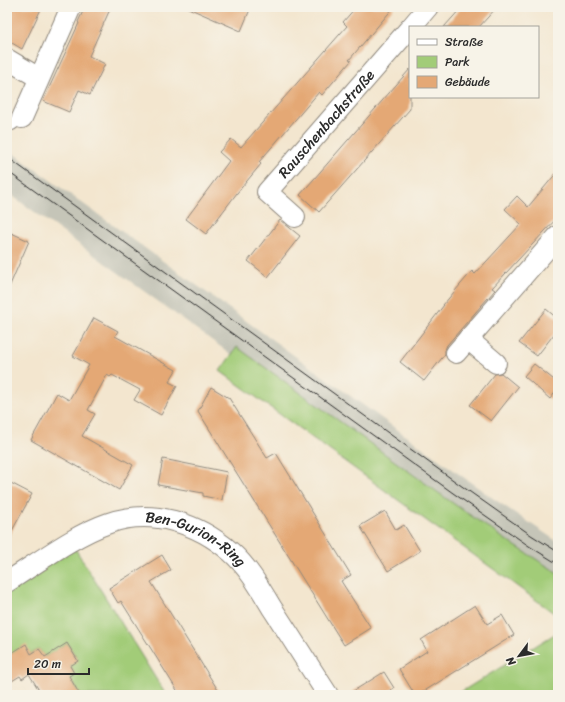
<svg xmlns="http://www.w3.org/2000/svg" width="565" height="702" font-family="Sriracha,sans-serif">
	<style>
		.industrial { fill: #c5c5b8 }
		.green { fill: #a2cc78; stroke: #667c52 }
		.building { fill: #e4a875 }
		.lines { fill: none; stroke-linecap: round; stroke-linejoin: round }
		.service-casing { stroke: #8f887d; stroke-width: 12 }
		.minor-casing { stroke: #8f887d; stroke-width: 22 }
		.service { stroke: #fff; stroke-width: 10 }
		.minor { stroke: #fff; stroke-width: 20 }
		.tram { stroke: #2b2b2b; stroke-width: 1 }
		.labels { text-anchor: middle; stroke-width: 3.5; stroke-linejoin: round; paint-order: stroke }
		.street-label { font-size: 15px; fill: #2b2b2b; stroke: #f7f3e8 }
	</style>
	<rect width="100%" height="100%" fill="#f7f3e8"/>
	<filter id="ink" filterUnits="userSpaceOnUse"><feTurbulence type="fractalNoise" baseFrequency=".025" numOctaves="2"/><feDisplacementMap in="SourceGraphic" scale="8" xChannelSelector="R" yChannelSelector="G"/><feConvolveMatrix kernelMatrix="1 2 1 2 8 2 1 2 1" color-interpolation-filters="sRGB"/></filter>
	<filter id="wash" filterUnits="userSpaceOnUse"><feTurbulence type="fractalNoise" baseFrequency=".012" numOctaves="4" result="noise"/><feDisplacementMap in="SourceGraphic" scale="16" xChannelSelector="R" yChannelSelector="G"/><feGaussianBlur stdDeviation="0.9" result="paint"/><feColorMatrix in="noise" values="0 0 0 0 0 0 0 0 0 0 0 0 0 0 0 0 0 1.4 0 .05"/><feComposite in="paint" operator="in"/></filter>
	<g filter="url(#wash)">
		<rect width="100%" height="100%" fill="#f3e6cf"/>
		<!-- industrial -->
		<path class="industrial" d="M 7,149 L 491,497 L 558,542 L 558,573 L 506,540 L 447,499 L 237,347 L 232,355 L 7,192 Z"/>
		<!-- green -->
		<path class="green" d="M 237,347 L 447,499 L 506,540 L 558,573 L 558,616 L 220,371 Z
			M 71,542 L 166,695 L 80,695 L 69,676 L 74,673 L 70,666 L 78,660 L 67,643 L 45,657 L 39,649 L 31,654 L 25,645 L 8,656 L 7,655 L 7,582 Z
			M 558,632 L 558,695 L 456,695 Z"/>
		<g id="blocks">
			<!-- building -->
			<path class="building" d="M 7,7 L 42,7 L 22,49 L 7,40 Z
				M 85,7 L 111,7 L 89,56 L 105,64 L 90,95 L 79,90 L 69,112 L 43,101 L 79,23 L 78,22 Z
				M 186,7 L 251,7 L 241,31 Z
				M 356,7 L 394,7 L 349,60 L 351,61 L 322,95 L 319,92 L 259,162 L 261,164 L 237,193 L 206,234 L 186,219 L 229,161 L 219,152 L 231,139 L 241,147 L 347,26 L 343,22 Z
				M 462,7 L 497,7 L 479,27 L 444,27 Z
				M 410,69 L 410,109 L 319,212 L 300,195 Z
				M 558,171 L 558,217 L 492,288 L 495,290 L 447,345 L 445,350 L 445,354 L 424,381 L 400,362 L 444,305 L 443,305 L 472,271 L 475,274 L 521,224 L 505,209 L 517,196 L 528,207 Z
				M 280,220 L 300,236 L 268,277 L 248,261 Z
				M 7,231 L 29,241 L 7,292 Z
				M 546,309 L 558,319 L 558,329 L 537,356 L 519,343 Z
				M 94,318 L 118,331 L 115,336 L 176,370 L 169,382 L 177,386 L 161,415 L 134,400 L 140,390 L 112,375 L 110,377 L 107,375 L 88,410 L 95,414 L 82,436 L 133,465 L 119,490 L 31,440 L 57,393 L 69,400 L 89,365 L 73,356 Z
				M 534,364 L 558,383 L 558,389 L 550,399 L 524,376 Z
				M 501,373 L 518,387 L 491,421 L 470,405 L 495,374 Z
				M 211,387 L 229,398 L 267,458 L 276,453 L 351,575 L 341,581 L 371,628 L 344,645 L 198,411 Z
				M 163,459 L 227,472 L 222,500 L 203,496 L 203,493 L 158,485 Z
				M 7,481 L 32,494 L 7,540 Z
				M 385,511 L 396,530 L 404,525 L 420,551 L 388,571 L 360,526 Z
				M 162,555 L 171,570 L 151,582 L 221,695 L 180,695 L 121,601 L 118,603 L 109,588 Z
				M 475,605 L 487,624 L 502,615 L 514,635 L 418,695 L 415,695 L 399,669 L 427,651 L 421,640 Z
				M 67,643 L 78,661 L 70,666 L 74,673 L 69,676 L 80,695 L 42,695 L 29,674 L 22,679 L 20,676 L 7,684 L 7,656 L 26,644 L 31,654 L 39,649 L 45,657 Z
				M 384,672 L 394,688 L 382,695 L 347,695 Z"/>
		</g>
	</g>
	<g filter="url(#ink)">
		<use href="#blocks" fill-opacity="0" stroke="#8f887d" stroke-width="1"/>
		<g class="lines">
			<!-- service casing -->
			<g class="service-casing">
				<path id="service" d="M 7,123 L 12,125 L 22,118"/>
			</g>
			<!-- minor casing -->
			<g class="minor-casing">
				<g id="minor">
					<path d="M 411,27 L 428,7"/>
					<path d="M 7,59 L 39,78"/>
					<path d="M 22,118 L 71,7"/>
					<path id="s1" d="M 295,217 L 267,192 L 410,28"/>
					<path d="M 468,339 L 496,363"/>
					<path d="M 456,353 L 558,236"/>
					<path id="s2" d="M 7,582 C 39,562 74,535 109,523 C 152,508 198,523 231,552 C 248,567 260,588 272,608 C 291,637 309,666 328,695"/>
				</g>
			</g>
			<!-- service -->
			<use href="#service" class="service"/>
			<!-- minor -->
			<use href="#minor" class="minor"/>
			<!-- tram -->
			<path class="tram" d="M 7,157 L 456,482 L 531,535 L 558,552
				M 7,171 L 453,493 L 529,546 L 558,564"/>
		</g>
	</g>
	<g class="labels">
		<!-- street labels -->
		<g class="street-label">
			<text dy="5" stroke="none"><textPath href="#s1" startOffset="128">Rauschenbachstraße</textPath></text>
			<text dy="5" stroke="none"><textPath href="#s2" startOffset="211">Ben-Gurion-Ring</textPath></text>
		</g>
	</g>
	<!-- margin -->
	<rect width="565" height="702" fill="none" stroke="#f7f3e8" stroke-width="24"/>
	<!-- legend -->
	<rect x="409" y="26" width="130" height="72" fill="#f7f3e8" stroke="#a5a39c"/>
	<rect x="417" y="39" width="20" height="6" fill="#ffffff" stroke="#a5a39c"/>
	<text x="445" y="46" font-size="12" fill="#2b2b2b">Straße</text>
	<rect x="417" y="56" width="20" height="12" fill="#a2cc78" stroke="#a5a39c"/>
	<text x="445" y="66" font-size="12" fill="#2b2b2b">Park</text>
	<rect x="417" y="76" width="20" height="12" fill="#e4a875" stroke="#a5a39c"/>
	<text x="445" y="86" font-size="12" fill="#2b2b2b">Gebäude</text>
	<!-- north arrow -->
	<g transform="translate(519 656) rotate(238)" stroke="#f7f3e8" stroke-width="3" paint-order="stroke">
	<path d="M0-3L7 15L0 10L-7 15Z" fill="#2b2b2b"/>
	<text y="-6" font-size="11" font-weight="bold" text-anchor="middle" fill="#2b2b2b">N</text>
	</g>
	<!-- scale -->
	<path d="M28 668v6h61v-6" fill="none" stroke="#2b2b2b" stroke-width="2"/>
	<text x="34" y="668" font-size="12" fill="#2b2b2b" stroke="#f7f3e8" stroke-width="3" paint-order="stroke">20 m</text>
</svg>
